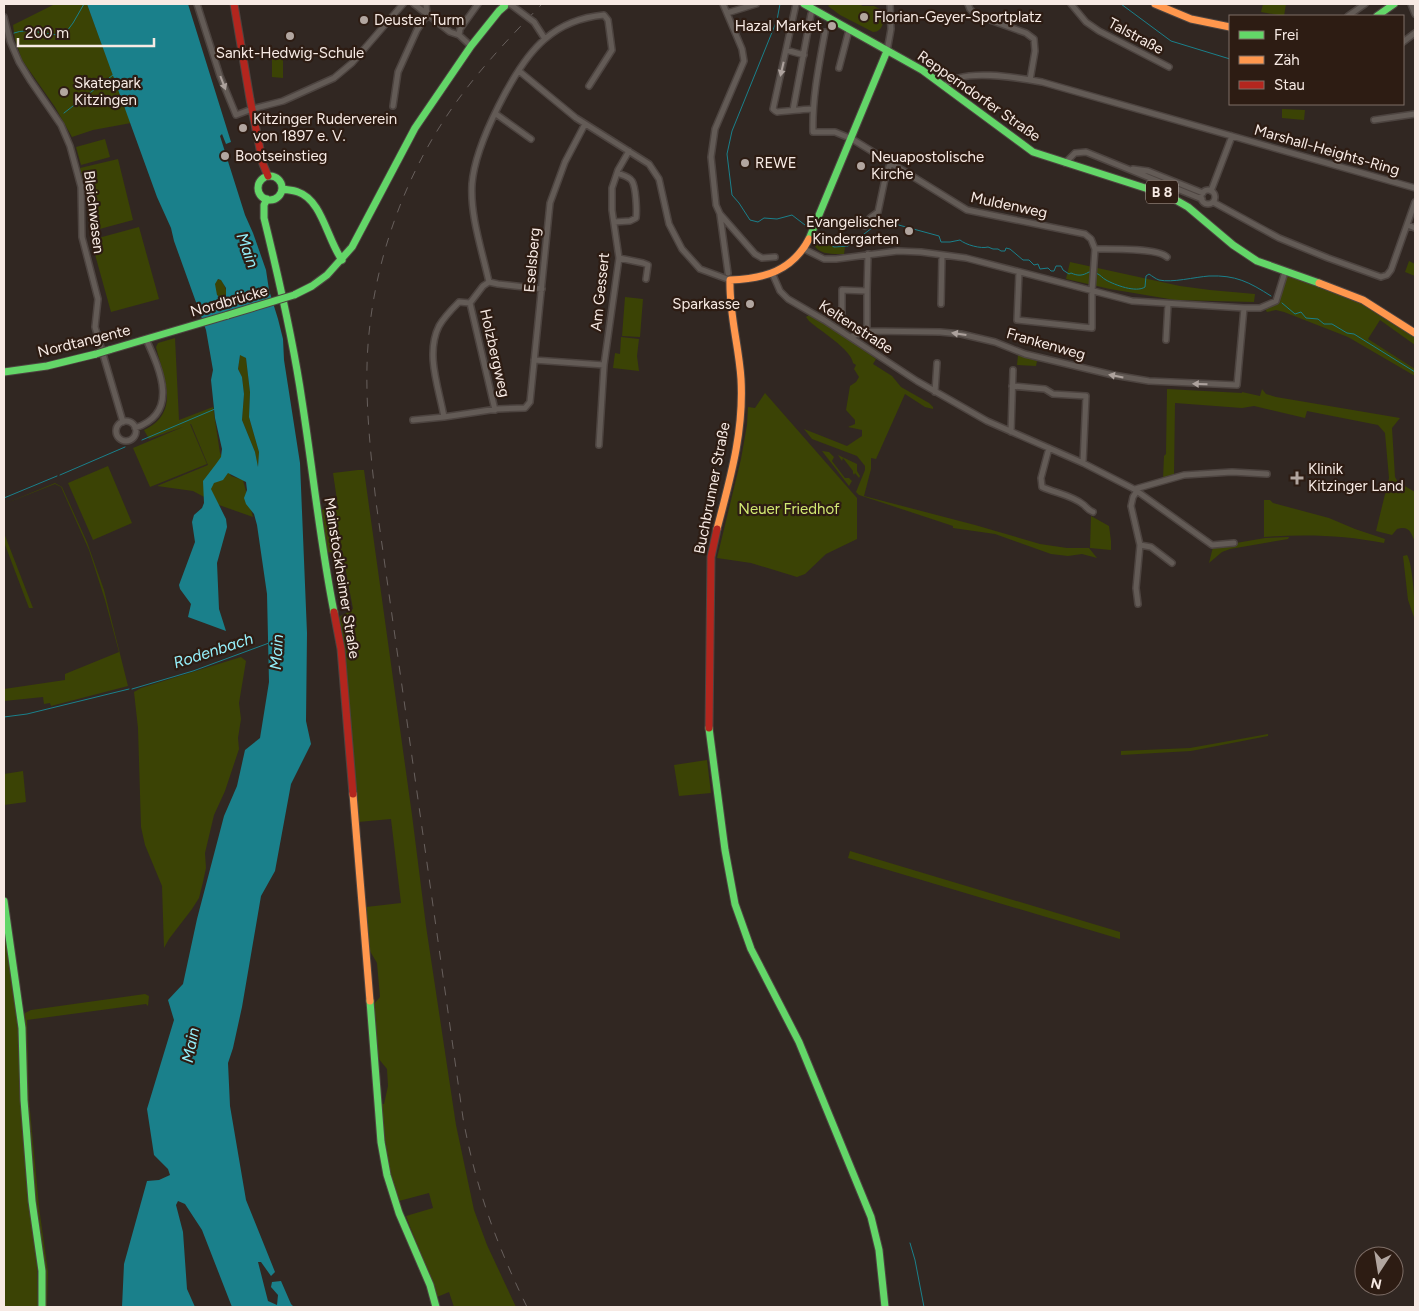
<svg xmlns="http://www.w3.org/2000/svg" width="1419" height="1311" font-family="Figtree,sans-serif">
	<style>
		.green { fill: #3b4305 }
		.water { fill: #1a808b; fill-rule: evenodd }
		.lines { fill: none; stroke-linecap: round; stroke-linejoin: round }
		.stream { stroke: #1a808b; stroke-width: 1 }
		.street-casing { stroke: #4d4440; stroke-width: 8 }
		.fast-casing { stroke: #4d4440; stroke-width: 9 }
		.slow-casing { stroke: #4d4440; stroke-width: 9 }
		.jam-casing { stroke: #4d4440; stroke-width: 9 }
		.street { stroke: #635b56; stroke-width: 5 }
		.fast { stroke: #63d668; stroke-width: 7 }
		.slow { stroke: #ff974d; stroke-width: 7 }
		.jam { stroke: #b3261e; stroke-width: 7 }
		.rail { stroke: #68605d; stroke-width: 1; stroke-dasharray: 9 9; stroke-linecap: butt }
		.street-bridge-casing { stroke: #4d4440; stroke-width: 8; stroke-linecap: butt }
		.fast-bridge-casing { stroke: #4d4440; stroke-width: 9; stroke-linecap: butt }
		.street-bridge { stroke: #635b56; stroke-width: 5 }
		.fast-bridge { stroke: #63d668; stroke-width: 7 }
		.oneway { fill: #ada29d }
		.poi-dot { fill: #b2a6a0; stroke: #2d1c13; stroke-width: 2 }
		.labels { text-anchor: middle; stroke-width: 4.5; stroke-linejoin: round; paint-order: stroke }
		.shield { fill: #2d1c13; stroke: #baaca5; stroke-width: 1 }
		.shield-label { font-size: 14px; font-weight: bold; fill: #f7eae4 }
		.poi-label { font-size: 15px; fill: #f7eae4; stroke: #2d1c13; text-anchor: start }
		.street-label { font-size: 15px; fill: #f7eae4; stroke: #2d1c13 }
		.park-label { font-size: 15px; fill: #d2e972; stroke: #2d1c13 }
		.water-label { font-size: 16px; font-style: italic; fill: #95f0fb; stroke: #2d1c13 }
	</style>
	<rect width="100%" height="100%" fill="#312722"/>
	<!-- green -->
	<path class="green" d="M 55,4 L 87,4 L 131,123 L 93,130 L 72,137 L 55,107 L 22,60 L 15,39 L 13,25 Z
		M 830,4 L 861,4 L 862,6 L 874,6 L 884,11 C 884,19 884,32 873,32 L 840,15 L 828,6 Z
		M 1263,4 L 1286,4 L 1284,16 L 1261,12 Z
		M 272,59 L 283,59 L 283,78 L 272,77 Z
		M 1282,109 L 1305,110 L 1304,120 L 1282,118 Z
		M 105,139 L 110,157 L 81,165 L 76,147 Z
		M 118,159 L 133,220 L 96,230 L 80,168 Z
		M 139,227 L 159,299 L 111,312 L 91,240 Z
		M 816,237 L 834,247 L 845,247 L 844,254 C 833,254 820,255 814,245 Z
		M 1409,261 L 1415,264 L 1415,276 L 1405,272 Z
		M 1070,262 L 1180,286 L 1210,290 L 1255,294 L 1254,302 L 1175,300 L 1110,289 L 1066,279 Z
		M 1288,275 L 1352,297 L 1415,335 L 1415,345 L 1380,320 L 1368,339 L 1415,369 L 1415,376 L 1348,337 L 1284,312 L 1276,310 L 1267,312 L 1265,309 L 1276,302 L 1285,277 Z
		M 216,279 L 221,280 C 225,286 228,293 227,299 L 219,298 C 215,292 213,285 216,279 Z
		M 625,297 L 643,299 L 640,337 L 622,336 Z
		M 809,315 L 832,328 L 876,359 L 873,364 L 892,376 L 901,387 L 929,403 L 933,407 L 933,409 L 925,407 L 905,394 L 876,459 L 871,458 L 871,469 L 864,496 L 975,525 L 1040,544 L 1067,548 L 1089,548 L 1097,558 L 1082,554 L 1068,556 L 1051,554 L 995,534 L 953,528 L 953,526 L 859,495 L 856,492 L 865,470 L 865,466 L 857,456 L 812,439 L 804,429 L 847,446 L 862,436 L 862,430 L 848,427 L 855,424 L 855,420 L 846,410 L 850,386 L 856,382 L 859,377 L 854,369 L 856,365 L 853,363 C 851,349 820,331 809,321 L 806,317 Z
		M 621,337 L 639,339 L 637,356 L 639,371 L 613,368 L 615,353 L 620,354 Z
		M 175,338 L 179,420 L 213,407 L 220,453 L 231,476 L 243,480 L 253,517 L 219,505 L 193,491 L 157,486 L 208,465 L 191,424 L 149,439 L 144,430 C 182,412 163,376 156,347 L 158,343 Z
		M 240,354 L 246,358 L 250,392 L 249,417 L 259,452 L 258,469 L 255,452 L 242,420 L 244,394 L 242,377 L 238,369 Z
		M 1018,355 L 1037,361 L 1036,366 L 1017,365 Z
		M 1167,389 L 1242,393 L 1242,392 L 1260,396 L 1262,389 L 1266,394 L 1276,397 L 1400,418 L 1392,428 L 1395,477 L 1398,482 L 1415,492 L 1415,543 C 1412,533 1409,525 1397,529 L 1392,535 L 1376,531 L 1389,478 L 1385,433 L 1378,425 L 1307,411 L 1305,418 L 1254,406 L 1242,408 L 1175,403 L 1174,474 L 1176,476 L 1163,479 L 1164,456 L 1166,454 Z
		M 765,393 L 857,498 L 857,539 L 826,554 L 805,574 L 797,577 L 751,563 L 717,558 L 741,459 L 747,425 L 748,407 L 755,408 Z
		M 190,424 L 207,464 L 150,487 L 133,448 Z
		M 822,451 L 829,452 L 834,457 L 832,461 L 845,478 L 849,478 L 852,481 L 849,486 Z
		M 838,455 L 857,464 L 857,471 L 860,476 L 859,478 L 855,473 L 854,475 L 853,473 L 853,471 L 843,458 L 842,461 Z
		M 108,466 L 132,523 L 93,540 L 68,483 Z
		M 358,470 L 364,470 L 412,815 L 426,926 L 456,1125 L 474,1210 L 487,1245 L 516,1307 L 454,1307 L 449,1292 L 437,1297 L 406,1216 L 433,1208 L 429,1193 L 399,1201 L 389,1168 L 380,1104 L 384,1104 L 388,1086 L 387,1069 L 378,1058 L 374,1004 L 380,997 L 377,963 L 367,946 L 366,907 L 401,903 L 391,819 L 358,822 L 337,618 L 353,609 L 342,550 L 326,553 L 319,510 L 338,507 L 333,473 Z
		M 55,483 L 62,487 L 87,542 L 104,590 L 128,686 L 51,706 L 50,703 L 44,704 L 43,697 L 4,701 L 4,689 L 65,680 L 65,674 L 119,652 L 105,600 L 89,550 L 61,487 L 55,484 L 4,504 Z
		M 1264,500 L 1270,500 L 1273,503 L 1329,518 L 1355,529 L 1385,539 L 1384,543 C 1344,535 1305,534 1264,537 Z
		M 1091,516 L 1109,526 L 1111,541 L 1111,550 L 1090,548 Z
		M 4,533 L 33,608 L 29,608 L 4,542 Z
		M 1289,537 L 1288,539 L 1230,549 L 1222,552 L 1209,563 L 1213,547 L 1265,538 Z
		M 1407,555 C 1413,564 1415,608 1415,620 L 1408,600 L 1403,556 Z
		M 241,657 L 246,661 L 239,703 L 241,719 L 238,738 L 239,749 L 225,791 L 214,815 L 205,853 L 206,868 L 203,882 L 199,898 L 192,909 L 169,939 L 164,948 L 162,886 L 145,845 L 141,827 L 138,728 L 134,692 L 141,688 Z
		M 1268,734 L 1268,736 L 1191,751 L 1121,755 L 1121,751 L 1190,748 Z
		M 707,760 L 711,793 L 679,796 L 674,765 Z
		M 23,771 L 26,802 L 4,805 L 4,774 Z
		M 850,851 L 1120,932 L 1120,939 L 848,858 Z
		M 4,930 L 18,1018 L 30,1202 L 37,1265 L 38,1307 L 4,1307 Z
		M 145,994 L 149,996 L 148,1006 L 146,1004 L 27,1020 L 29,1100 L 33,1142 L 39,1207 L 48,1272 L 47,1307 L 44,1307 L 27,1124 L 24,1017 L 25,1013 L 31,1010 Z"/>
	<!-- water -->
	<path class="water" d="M 87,4 L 188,4 L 231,142 L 226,144 L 222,134 L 220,136 L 245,215 L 253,233 L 266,270 L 269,290 L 278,319 L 283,339 L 284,360 L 300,463 L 307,633 L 306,721 L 311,744 L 291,784 L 275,871 L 261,896 L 242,1007 L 233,1048 L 228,1063 L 230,1106 L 246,1200 L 275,1272 L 271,1276 L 261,1262 L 258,1262 L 268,1301 L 277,1305 L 278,1295 L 271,1287 L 272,1282 L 281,1281 L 291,1304 L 294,1307 L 232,1307 L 202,1230 L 185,1204 L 178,1201 L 176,1205 L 183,1232 L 187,1289 L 195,1307 L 122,1307 L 124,1264 L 147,1181 L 159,1180 L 170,1175 L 168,1169 L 154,1155 L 147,1109 L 174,1020 L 168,1000 L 183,984 L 197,919 L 224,816 L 237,786 L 245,750 L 260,738 L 269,682 L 267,594 L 257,525 L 254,514 L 246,504 L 244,498 L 247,490 L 246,482 L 228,473 L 223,480 L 214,483 L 211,489 L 226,519 L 227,527 L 217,563 L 219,609 L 226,631 L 188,617 L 191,604 L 180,589 L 179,585 L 195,542 L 192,522 L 194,515 L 202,508 L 204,503 L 203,481 L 216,464 L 221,457 L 222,449 L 215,418 L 211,380 L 213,370 L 206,330 L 174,241 L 171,228 L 157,197 ZM 218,279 L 221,280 L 226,288 L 226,299 L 222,299 L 217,295 L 215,284 ZM 240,355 L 246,358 L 250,392 L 249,417 L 259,452 L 258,467 L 255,452 L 242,420 L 244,394 L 242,377 L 238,369 Z"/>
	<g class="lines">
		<!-- stream -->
		<path class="stream" d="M 780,4 L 777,20 L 732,131 L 727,154 L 732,195 L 739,203 L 750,220 L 758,222 L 764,218 L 777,219 L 792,215 L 805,225
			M 1121,4 L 1171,41 L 1230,59
			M 14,33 C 29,27 48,36 64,35 L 73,23 L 84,4
			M 64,113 L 113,75
			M 816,236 L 834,247 L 848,246 L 872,228 L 895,224 L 939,236 L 941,242 L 950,242 L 960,240 C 966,245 981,249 988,247 L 993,249 L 998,249 L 1001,251 L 1005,251 L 1006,248 L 1010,249 L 1023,260 L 1029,260 L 1034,265 L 1038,264 L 1040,269 L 1048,268 L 1051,271 L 1054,271 L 1056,266 L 1061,266 L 1063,270 L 1069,274 L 1071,273 C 1078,276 1082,276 1089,272 L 1093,272
			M 1096,273 C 1101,275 1102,278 1106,280 C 1115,285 1136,293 1145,287 L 1146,276 L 1149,274 C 1152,276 1156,279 1159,280 C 1172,283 1195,277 1209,276 C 1236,275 1249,282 1271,296
			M 1282,303 L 1295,314 L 1301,312 L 1306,318 L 1318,319 L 1324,324 L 1332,324 L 1347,333 L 1354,334 L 1415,372
			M 142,440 L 215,409
			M 60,475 L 125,447
			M 4,498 L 57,476
			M 132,689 L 193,671 L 269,643
			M 4,717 L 27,714 L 129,689
			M 910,1243 L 915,1260 L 924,1307"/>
		<!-- street casing -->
		<g class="street-casing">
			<path id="street" d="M 197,4 L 220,76 L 236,115 L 252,109 L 283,101 L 334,78 L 352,63 L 403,4
				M 414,4 L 450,32 L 459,35 L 471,46
				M 723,4 L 742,49 L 744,61 L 715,129 L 711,157 L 716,205 L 720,214 L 755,254 L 762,258 L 775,257
				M 796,4 L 773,109 C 774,110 775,111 777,112 C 778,112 807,109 812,109
				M 968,4 L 970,9 L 976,15 L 1026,33 L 1034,39 L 1035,51 L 1030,80
				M 1071,4 L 1086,22 L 1099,31 L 1169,67
				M 1411,4 L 1415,14
				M 727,13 L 756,4
				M 1348,16 L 1365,4
				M 4,17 L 10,41 L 19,62 L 30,80 L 61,125 L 70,146 L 81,187 L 82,237 L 98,299 L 95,327 L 123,422
				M 534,22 L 545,39
				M 825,32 C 819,65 812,98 813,132 L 835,132 L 852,139 L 967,210 L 1085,234 L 1091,239 L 1095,249 C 1111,249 1157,248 1167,257
				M 459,35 L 460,29 L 478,4
				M 1403,42 L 1415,33
				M 786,50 L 804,55
				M 887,51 L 891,29 L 890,4
				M 839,68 L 849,30
				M 519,71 L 576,118 L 649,164 L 659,179 L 669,224 L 682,249 L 700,269 L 730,280
				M 945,86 C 960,67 1020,78 1042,82 L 1415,188
				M 393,106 L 398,72 L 417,30 L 427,15 L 426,4
				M 793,110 L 811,14 L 813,10
				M 496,114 L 531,139
				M 1374,120 L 1415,114
				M 1065,163 L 1075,153 L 1086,152 L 1202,199
				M 1133,169 L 1148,171 L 1203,193
				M1201 197a7 7 0 1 1 14 0a7 7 0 1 1-14 0Z
				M 1211,191 L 1232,136
				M 1213,202 L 1279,238 L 1328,258 L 1381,277 L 1387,275 L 1391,270 L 1415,202
				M 720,215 L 728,273
				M 614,222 L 630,221 L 636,218 C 637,211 636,187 632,181 C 629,176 622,175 617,173
				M 1408,225 L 1415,228
				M 865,226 L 870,218 L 878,212 L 886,174 L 891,162
				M 804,249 L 824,259 L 836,259 L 898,251 L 921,252 L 966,258 L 1132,301 L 1244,308 L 1260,308 L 1276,301 L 1285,272
				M 619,258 L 643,263 L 648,265 L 646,279
				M 1019,272 L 1017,320 L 1092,328 L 1092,291 L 1095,249
				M 773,275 L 780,291 L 788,299 L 824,320 L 917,381 L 987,421 L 1083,463 L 1134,489 L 1212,545 L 1234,543
				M 489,282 L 498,284 L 542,289
				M 470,303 L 459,302 C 452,309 444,317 439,326 C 425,354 439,388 444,417 L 497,409 L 525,408 L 530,402 L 550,203 L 565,162 L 585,124
				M 470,303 L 483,286 L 489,282 C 482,250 470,216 472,184 C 475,145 515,64 545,39 C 561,25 583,17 604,15 L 608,20 L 612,50 L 589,86
				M 470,303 L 495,410
				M 941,304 L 942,255
				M 842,313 L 842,290 L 867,291 L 868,254
				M 867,331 L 867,291
				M 850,337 L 867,331 L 940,332 L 961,334 L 995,342 L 1025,354 L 1113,375 L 1149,381 L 1237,385 L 1244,308
				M 1166,340 L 1168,304
				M 534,360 L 604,365
				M 1012,386 L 1045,389 L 1053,394 L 1086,396 L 1083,463
				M 935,392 L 937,363
				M 413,420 L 444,417
				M116 431a10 10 0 1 1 20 0a10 10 0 1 1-20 0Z
				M 135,428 C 180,413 160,370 146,339
				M 1011,432 L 1013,370
				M 599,445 L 604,365 L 619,258 L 612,210 L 612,188 L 618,170 L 629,151
				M 1049,448 L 1041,478 L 1042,487 C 1055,493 1072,495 1084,505 C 1087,508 1088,510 1093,512
				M 1135,489 L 1184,475 L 1232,472 L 1267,474
				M 1137,491 L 1133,497 L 1131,506 L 1140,545 L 1136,588 L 1138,604
				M 1140,545 L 1151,547 L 1172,563"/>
		</g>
		<!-- fast casing -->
		<g class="fast-casing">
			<path id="fast" d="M 804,4 L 922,70 L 1033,152 L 1167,195 L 1188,207 L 1233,245 L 1257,261 L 1319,283
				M 1377,16 L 1394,4
				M258 188a12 12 0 1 1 24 0a12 12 0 1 1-24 0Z
				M 282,189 C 287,190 293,190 298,192 C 322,200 327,239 342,260
				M 267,199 L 264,205 L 264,218 C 279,279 293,339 302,401 C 313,471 320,542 334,612
				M 809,239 L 887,51
				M 294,295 L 312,286 L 327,275 L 352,247 L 415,128 L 471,46 L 499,11 L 507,4
				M 109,350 L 228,315
				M 4,372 L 47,366 L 96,354
				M 709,728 L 725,850 L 735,904 L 751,949 L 799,1042 L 871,1217 L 879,1250 L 885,1307
				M 4,901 L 22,1028 L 24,1100 L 32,1201 L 42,1271 L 42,1307
				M 370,1001 L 381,1142 L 387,1175 L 399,1213 L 430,1285 L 436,1307"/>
		</g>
		<!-- slow casing -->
		<g class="slow-casing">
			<path id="slow" d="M 1155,4 L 1191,19 L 1230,27
				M 1319,283 L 1363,300 L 1415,333
				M 717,529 C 730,479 744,432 741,379 C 739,346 729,314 730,280 C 764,279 792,271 809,239
				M 353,794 L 370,1001"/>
		</g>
		<!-- jam casing -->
		<g class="jam-casing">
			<path id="jam" d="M 234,4 L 250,99 L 263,164 L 268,176
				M 334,612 L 341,649 L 353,794
				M 709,728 L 711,557 L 717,529"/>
		</g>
		<!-- street -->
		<use href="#street" class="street"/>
		<!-- fast -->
		<use href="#fast" class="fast"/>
		<!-- slow -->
		<use href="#slow" class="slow"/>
		<!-- jam -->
		<use href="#jam" class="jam"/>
		<!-- rail -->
		<path class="rail" d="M 527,1307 C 496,1243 476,1189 463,1118 L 376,502 C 371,457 366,412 367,366 C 369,279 398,189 446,117 C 473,76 508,39 542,4"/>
		<!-- street-bridge casing -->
		<g class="street-bridge-casing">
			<path id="street-bridge" d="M 510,4 L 534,22"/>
		</g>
		<!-- fast-bridge casing -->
		<g class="fast-bridge-casing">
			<path id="fast-bridge" d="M 228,315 L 294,295
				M 96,354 L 109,350"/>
		</g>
		<!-- street-bridge -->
		<use href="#street-bridge" class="street-bridge"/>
		<!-- fast-bridge -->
		<use href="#fast-bridge" class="fast-bridge"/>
	</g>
	<!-- one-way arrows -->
	<defs><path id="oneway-solid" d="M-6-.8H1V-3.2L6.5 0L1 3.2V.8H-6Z" transform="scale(1.25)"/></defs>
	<g class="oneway">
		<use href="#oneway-solid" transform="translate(782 69) rotate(103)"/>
		<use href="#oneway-solid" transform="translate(223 83) rotate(69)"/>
		<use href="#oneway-solid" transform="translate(959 334) rotate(-172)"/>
		<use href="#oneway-solid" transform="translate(1116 376) rotate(-169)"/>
		<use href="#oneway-solid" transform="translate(1200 384) rotate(-178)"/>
	</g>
	<!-- markers -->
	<g class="poi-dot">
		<circle cx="864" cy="17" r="5"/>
		<circle cx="364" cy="20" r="5"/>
		<circle cx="832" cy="26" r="5"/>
		<circle cx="290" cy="36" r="5"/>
		<circle cx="64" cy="92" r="5"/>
		<circle cx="243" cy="128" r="5"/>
		<circle cx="225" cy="156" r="5"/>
		<circle cx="745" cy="163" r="5"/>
		<circle cx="861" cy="166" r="5"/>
		<circle cx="909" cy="231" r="5"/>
		<circle cx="750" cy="304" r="5"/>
		<path d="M1294.5 470.5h5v5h5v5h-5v5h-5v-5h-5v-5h5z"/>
	</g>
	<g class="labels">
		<!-- shield labels -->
		<rect class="shield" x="1146" y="180.5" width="32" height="23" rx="4"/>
		<g class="shield-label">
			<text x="1162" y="197">B 8</text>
		</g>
		<!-- poi labels -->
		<g class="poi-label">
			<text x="874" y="22">Florian-Geyer-Sportplatz</text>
			<text x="374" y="25">Deuster Turm</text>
			<text x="822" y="31" text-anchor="end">Hazal Market</text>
			<text x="290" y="58" text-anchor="middle">Sankt-Hedwig-Schule</text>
			<text x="74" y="88">Skatepark<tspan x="74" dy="17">Kitzingen</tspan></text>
			<text x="253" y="124">Kitzinger Ruderverein<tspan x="253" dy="17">von 1897 e. V.</tspan></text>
			<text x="235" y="161">Bootseinstieg</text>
			<text x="871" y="162">Neuapostolische<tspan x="871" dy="17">Kirche</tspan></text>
			<text x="755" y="168">REWE</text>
			<text x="899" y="227" text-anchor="end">Evangelischer<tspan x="899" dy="17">Kindergarten</tspan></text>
			<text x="740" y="309" text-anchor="end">Sparkasse</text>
			<text x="1308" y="474">Klinik<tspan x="1308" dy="17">Kitzinger Land</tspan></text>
		</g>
		<!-- street labels -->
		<g class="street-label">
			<text transform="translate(1136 36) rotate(28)" y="5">Talstraße</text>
			<text transform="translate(979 96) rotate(35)" y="5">Repperndorfer Straße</text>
			<text transform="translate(1327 150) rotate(16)" y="5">Marshall-Heights-Ring</text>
			<text transform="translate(1009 205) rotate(12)" y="5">Muldenweg</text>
			<text transform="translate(94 212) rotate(83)" y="5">Bleichwasen</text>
			<text transform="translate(532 260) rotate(-85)" y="5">Eselsberg</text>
			<text transform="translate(600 292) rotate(-84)" y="5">Am Gessert</text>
			<text transform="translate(229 301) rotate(-16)" y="5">Nordbrücke</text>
			<text transform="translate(856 327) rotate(33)" y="5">Keltenstraße</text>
			<text transform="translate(84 341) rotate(-14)" y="5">Nordtangente</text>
			<text transform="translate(1046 344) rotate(16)" y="5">Frankenweg</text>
			<text transform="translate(495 353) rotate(77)" y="5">Holzbergweg</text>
			<text transform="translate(712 488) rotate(-79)" y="5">Buchbrunner Straße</text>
			<text transform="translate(342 578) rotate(81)" y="5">Mainstockheimer Straße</text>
		</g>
		<!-- park labels -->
		<g class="park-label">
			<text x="789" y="514">Neuer Friedhof</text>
		</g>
		<!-- water labels -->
		<g class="water-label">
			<text transform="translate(248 250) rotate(70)" y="6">Main</text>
			<text transform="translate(213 650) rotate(-18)" y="6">Rodenbach</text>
			<text transform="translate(276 652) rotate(-86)" y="6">Main</text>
			<text transform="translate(190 1045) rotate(-79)" y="6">Main</text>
		</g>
	</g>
	<!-- border -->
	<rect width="1419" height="1311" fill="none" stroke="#f7eae4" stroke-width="10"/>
	<!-- legend -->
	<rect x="1229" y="15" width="175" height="90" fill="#2d1c13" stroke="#7e6e67"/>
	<rect x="1239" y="31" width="25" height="8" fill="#63d668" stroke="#7e6e67"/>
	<text x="1274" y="40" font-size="15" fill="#f7eae4">Frei</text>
	<rect x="1239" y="56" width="25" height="8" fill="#ff974d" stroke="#7e6e67"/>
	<text x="1274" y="65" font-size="15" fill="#f7eae4">Zäh</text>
	<rect x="1239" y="81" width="25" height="8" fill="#b3261e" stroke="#7e6e67"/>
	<text x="1274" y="90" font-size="15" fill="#f7eae4">Stau</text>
	<!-- north arrow -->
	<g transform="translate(1379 1271) rotate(192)"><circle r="24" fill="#2d1c13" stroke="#7e6e67"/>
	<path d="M0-4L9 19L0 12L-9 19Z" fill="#b2a6a0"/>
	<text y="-8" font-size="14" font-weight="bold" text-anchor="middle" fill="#f7eae4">N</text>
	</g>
	<!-- scale -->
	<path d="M18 38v8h136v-8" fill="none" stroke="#f7eae4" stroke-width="2.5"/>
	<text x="25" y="38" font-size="15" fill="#f7eae4" stroke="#2d1c13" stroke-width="4" paint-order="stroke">200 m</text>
</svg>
